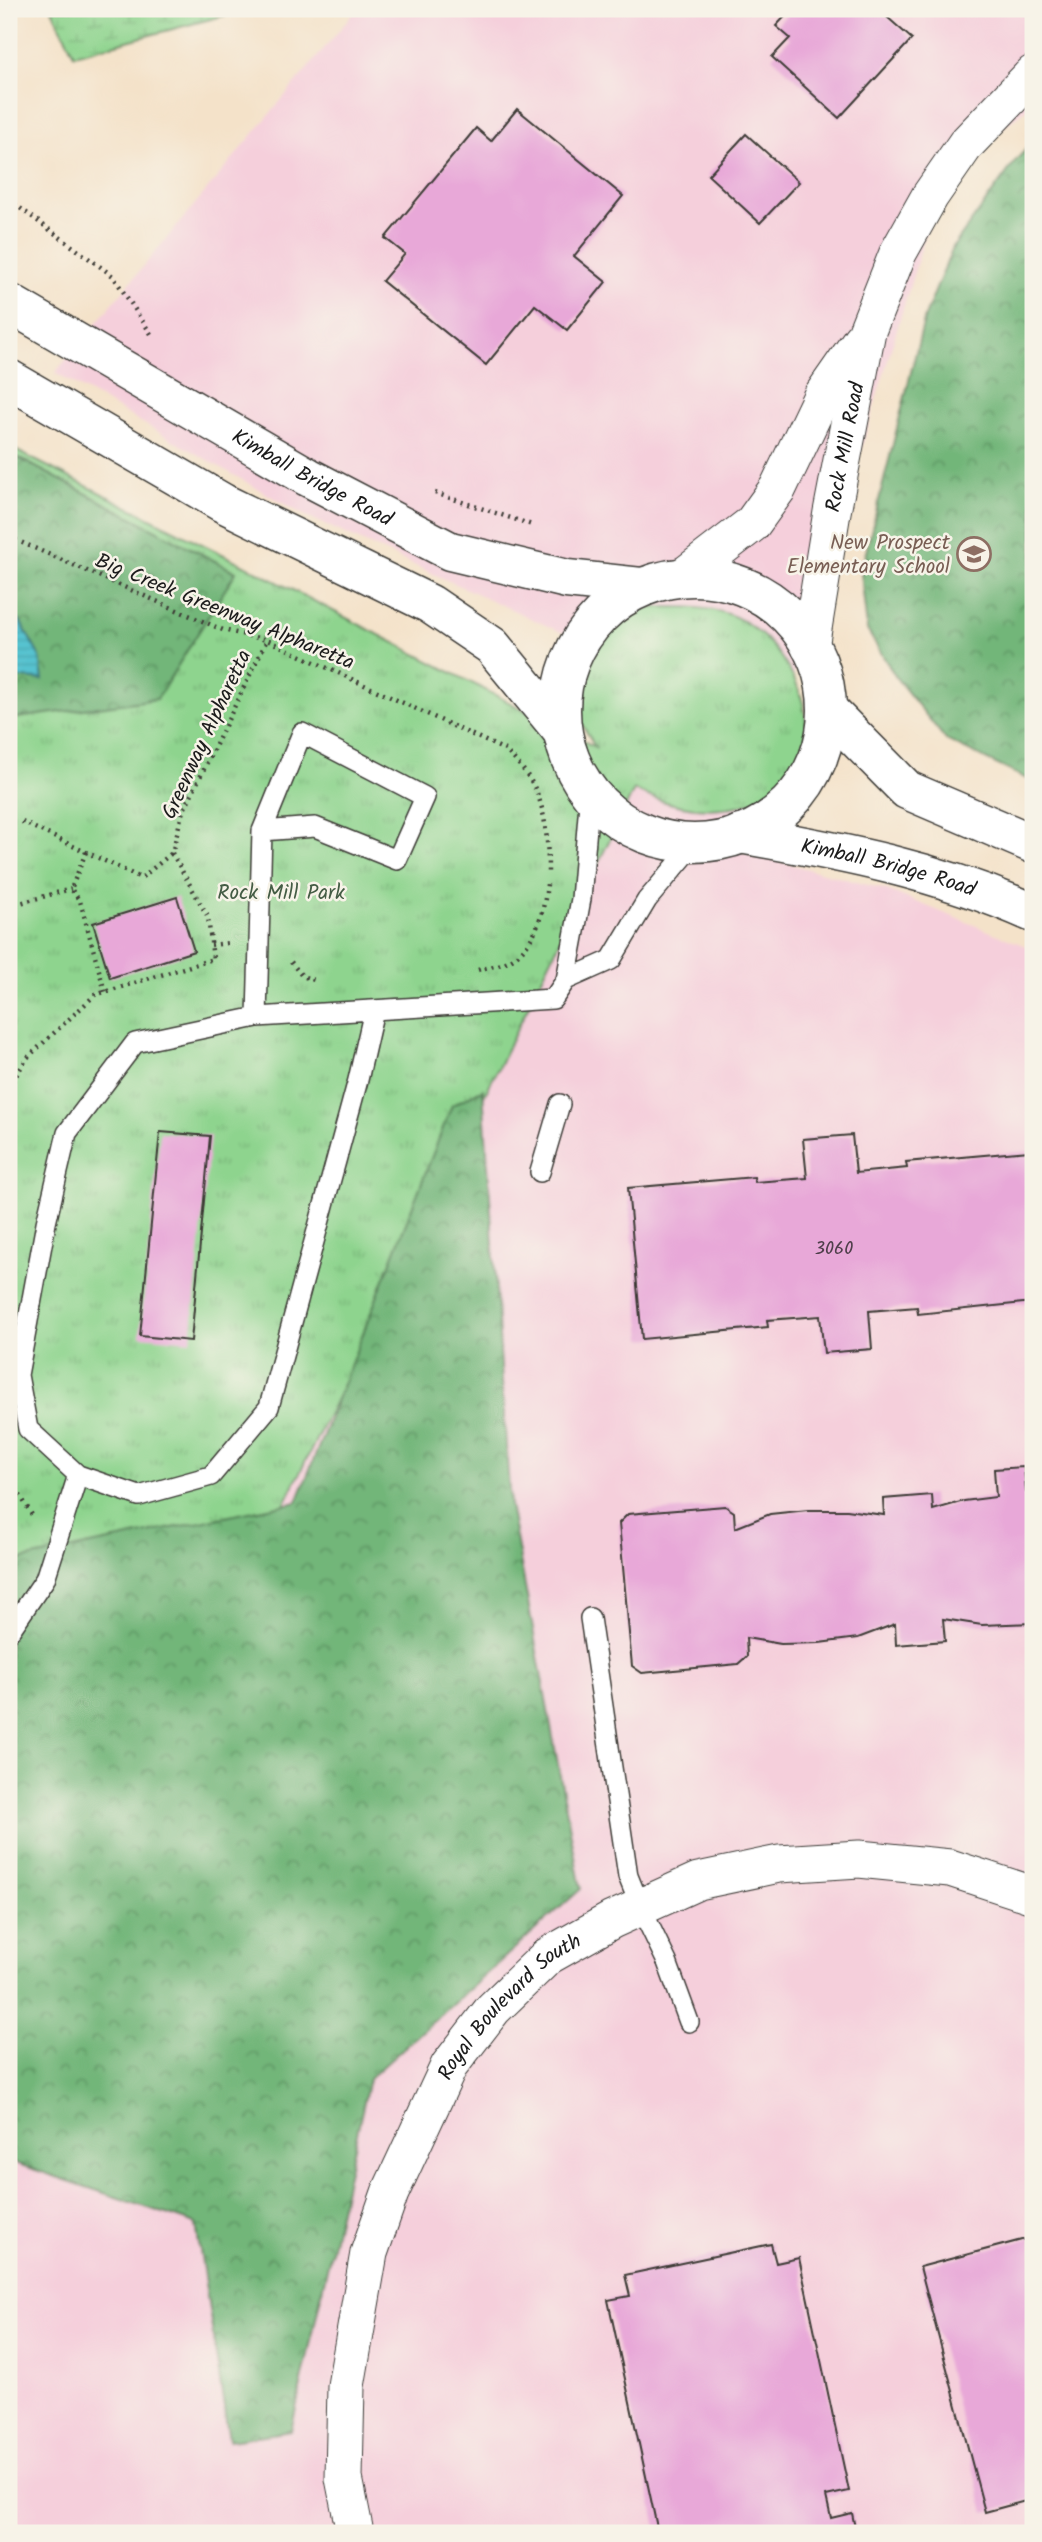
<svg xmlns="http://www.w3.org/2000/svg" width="1042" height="2542" font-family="Kalam,sans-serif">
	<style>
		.built { fill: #f5cfdb }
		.grass { fill: url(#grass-tufts); stroke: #557855; stroke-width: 2 }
		.forest { fill: url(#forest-crowns); stroke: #47694a; stroke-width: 2 }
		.wetland { fill: url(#wetland-marsh); stroke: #557855; stroke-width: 2 }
		.water { fill: url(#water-rules); stroke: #3a7076; stroke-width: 2 }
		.building { fill: #e8a8d8 }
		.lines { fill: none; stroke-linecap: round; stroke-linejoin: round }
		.lane-casing { stroke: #3c3a36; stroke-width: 22 }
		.street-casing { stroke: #3c3a36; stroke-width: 39 }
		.secondary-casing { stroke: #3c3a36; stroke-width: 41 }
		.path { stroke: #3c3a36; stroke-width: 4.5; stroke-dasharray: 2 5; stroke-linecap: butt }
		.lane { stroke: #fff; stroke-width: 19 }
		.street { stroke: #fff; stroke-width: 37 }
		.secondary { stroke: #fff; stroke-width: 38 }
		.labels { text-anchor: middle; stroke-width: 5; stroke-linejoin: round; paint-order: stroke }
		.number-label { font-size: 18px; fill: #4f3f4b }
		.street-label { font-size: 21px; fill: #1c1c1c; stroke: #f7f3e8 }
		.education-label { font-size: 21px; fill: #785e54; stroke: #f7f3e8; text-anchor: end }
		.park-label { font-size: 21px; fill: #445c44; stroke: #f7f3e8 }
	</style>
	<defs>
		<pattern id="grass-tufts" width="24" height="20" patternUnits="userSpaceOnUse" patternTransform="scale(1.75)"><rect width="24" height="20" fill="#8ed48e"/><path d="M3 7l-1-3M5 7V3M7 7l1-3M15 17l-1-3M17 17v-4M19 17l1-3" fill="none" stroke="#7ab57a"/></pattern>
		<pattern id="forest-crowns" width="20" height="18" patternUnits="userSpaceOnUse" patternTransform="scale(1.75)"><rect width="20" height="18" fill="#72b679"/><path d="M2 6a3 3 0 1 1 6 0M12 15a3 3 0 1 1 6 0" fill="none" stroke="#5d9362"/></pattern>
		<pattern id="wetland-marsh" width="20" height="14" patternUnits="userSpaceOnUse" patternTransform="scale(1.75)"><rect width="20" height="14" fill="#8ed48e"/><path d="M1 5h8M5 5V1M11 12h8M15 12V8" fill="none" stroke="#7ab57a"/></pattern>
		<pattern id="water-rules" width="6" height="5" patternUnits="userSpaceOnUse" patternTransform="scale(1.75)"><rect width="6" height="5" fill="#57c3d0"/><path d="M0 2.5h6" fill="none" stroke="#4ba7b2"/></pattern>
	</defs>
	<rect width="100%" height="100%" fill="#f7f3e8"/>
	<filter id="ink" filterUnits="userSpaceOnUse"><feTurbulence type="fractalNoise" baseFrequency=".0143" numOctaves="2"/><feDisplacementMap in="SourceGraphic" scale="14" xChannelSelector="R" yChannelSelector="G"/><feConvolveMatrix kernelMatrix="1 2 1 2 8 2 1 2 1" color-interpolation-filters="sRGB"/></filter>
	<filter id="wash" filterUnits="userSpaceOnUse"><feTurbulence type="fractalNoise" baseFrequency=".00686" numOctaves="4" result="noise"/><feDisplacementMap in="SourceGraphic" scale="28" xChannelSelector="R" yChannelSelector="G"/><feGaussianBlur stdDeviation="1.57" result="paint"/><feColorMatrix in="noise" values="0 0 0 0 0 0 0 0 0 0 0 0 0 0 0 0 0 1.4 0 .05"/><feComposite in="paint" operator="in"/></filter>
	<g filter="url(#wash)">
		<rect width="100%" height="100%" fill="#f4e2c9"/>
		<!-- built -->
		<path class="built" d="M 357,9 L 1033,9 L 1033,104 L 943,175 L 768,762 L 763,814 L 710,843 L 887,890 L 1033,949 L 1033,2533 L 9,2533 L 9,2055 L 155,1721 L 686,685 L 609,654 L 302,514 L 55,373 Z"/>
		<!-- grass -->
		<path class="grass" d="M 9,447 L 256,571 L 595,747 C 589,734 576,719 575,704 C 574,684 583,637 599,624 C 619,609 641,608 664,607 C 686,607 707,607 728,614 C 770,628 809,687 806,731 C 805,756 791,784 767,796 C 723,817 677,810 634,790 L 221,1634 L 9,2055 Z"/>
		<!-- forest -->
		<path class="forest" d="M 1033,142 L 1033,782 L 946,740 L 897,679 L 867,630 L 861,572 L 925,316 L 953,247 L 1017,159 Z
			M 9,453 L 236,572 L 157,699 L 9,719 Z
			M 483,1089 L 510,1505 L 581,1889 L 369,2079 L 291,2431 L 229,2440 L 196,2224 L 9,2161 L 9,1562 L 297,1502 L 452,1105 Z"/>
		<!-- wetland -->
		<path class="wetland" d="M 52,9 L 249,9 L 74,55 Z"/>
		<!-- water -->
		<path class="water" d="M 9,613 L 20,621 L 40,657 L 43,680 L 9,677 Z"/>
		<g id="blocks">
			<!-- building -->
			<path class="building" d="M 792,9 L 878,9 L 912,39 L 839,118 L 772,57 L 790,38 L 776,26 Z
				M 517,109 L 623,196 L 574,256 L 606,282 L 567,330 L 535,305 L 486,365 L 382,281 L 405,254 L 385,238 L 476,128 L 491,141 Z
				M 746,134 L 799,182 L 760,223 L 708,175 Z
				M 177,897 L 194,951 L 110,978 L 93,923 Z
				M 160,1132 L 210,1136 L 191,1341 L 140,1336 Z
				M 852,1135 L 856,1173 L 907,1168 L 906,1162 L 1029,1151 L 1033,1194 L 1033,1302 L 918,1314 L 917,1307 L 869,1311 L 872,1349 L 824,1353 L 820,1316 L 767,1320 L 768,1327 L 642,1339 L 628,1188 L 754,1177 L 755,1182 L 807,1178 L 803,1139 Z
				M 1024,1467 L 1026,1492 L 1033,1492 L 1033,1623 L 982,1625 L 943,1619 L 945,1641 L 896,1645 L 895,1624 L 858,1638 L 819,1643 L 781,1644 L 746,1638 L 747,1656 L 738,1664 L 642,1673 L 632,1666 L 619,1523 L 628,1514 L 725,1506 L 734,1512 L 735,1528 L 770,1514 L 808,1510 L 847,1510 L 884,1515 L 883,1499 L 932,1495 L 933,1510 L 964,1501 L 996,1497 L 994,1469 Z
				M 1033,2237 L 1033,2499 L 985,2512 L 920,2267 Z
				M 771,2244 L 776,2263 L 799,2258 L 849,2491 L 826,2496 L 831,2518 L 852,2513 L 856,2533 L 681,2533 L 680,2527 L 658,2532 L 608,2300 L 630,2296 L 625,2275 Z"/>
		</g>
	</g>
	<g filter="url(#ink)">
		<use href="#blocks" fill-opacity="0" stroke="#3c3a36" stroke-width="2"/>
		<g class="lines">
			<!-- lane casing -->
			<g class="lane-casing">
				<path id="lane" d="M 262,831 L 315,827 L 397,860 L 425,797 L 302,733 L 262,831 L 257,1017 L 553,999 L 566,980 L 581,899 L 590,791
					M 566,980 L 611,960 L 647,900 L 697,841
					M 540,1172 L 560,1104
					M 78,1475 L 139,1496 L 211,1476 L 269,1407 L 358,1080 L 374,1010
					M 590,1618 L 628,1876 L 640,1906 L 667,1962 L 689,2022
					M 9,1632 L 45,1579 L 78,1475 L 28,1429 L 18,1375 L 46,1223 L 67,1133 L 135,1043 L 257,1017"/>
			</g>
			<!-- street casing -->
			<g class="street-casing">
				<g id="street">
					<path d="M 683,577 L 752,524 L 778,488 L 822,396 L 861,340"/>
					<path id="s1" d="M 810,647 L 832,512 L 867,331 L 898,253 L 930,196 L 966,144 L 1033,74"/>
					<path id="s2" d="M 355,2533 L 344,2478 L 346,2386 L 369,2253 L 390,2193 L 449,2066 L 493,2009 L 548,1956 L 612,1920 L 698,1881 L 779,1864 L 859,1859 L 950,1868 L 1033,1895"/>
				</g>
			</g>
			<!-- secondary casing -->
			<g class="secondary-casing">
				<g id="secondary">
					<path id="s3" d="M 9,303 L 308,477 L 450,551 L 567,579 L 641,587"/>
					<path d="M 9,379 L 223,503 L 430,604 L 492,646 L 561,730"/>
					<circle cx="694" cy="710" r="133"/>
					<path d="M 828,710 L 907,790 L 1033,844"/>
					<path id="s4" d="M 740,834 C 843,852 937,870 1033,913"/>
				</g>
			</g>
			<!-- path -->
			<path class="path" d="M 9,200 L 113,276 L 153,337
				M 435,493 L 532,525
				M 9,537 L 223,630 L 267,640 L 505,750 C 513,758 521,766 527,775 C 547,802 548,844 548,876
				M 22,822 L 141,878 L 172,853
				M 86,852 L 71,889 L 80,901 L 105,992
				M 9,906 L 71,889
				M 211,945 L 228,943
				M 291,962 L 302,976 L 317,981
				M 478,970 C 487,967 498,966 506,962 C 534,950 544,913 547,884
				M 9,1087 L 27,1058 L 95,995 L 213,959 L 208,917 L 172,853 L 182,814 L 267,640
				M 9,1477 L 32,1515"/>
			<!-- lane -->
			<use href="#lane" class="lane"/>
			<!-- street -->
			<use href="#street" class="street"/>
			<!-- secondary -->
			<use href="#secondary" class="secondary"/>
		</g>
	</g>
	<!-- icons -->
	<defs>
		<g id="school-ring" transform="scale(1.75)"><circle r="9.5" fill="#f7f3e8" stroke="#8d6e63" stroke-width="1.5"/><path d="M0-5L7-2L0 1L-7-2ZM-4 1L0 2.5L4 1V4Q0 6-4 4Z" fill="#8d6e63"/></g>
	</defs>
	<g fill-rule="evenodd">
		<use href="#school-ring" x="974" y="554"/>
	</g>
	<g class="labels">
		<!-- number labels -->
		<g class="number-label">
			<text x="834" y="1254">3060</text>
		</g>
		<!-- street labels -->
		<g class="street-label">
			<text dy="7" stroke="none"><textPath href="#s1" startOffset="203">Rock Mill Road</textPath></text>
			<text dy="7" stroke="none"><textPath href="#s3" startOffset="350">Kimball Bridge Road</textPath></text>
			<text transform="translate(225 611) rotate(22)" y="7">Big Creek Greenway Alpharetta</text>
			<text transform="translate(206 734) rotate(-65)" y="7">Greenway Alpharetta</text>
			<text dy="7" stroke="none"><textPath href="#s4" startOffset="152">Kimball Bridge Road</textPath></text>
			<text dy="7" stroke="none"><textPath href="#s2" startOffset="572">Royal Boulevard South</textPath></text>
		</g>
		<!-- education labels -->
		<g class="education-label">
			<text x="950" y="549">New Prospect<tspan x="950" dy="24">Elementary School</tspan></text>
		</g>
		<!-- park labels -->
		<g class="park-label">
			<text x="281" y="899">Rock Mill Park</text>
		</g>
	</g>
	<!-- margin -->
	<rect width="1042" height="2542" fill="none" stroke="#f7f3e8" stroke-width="35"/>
</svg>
